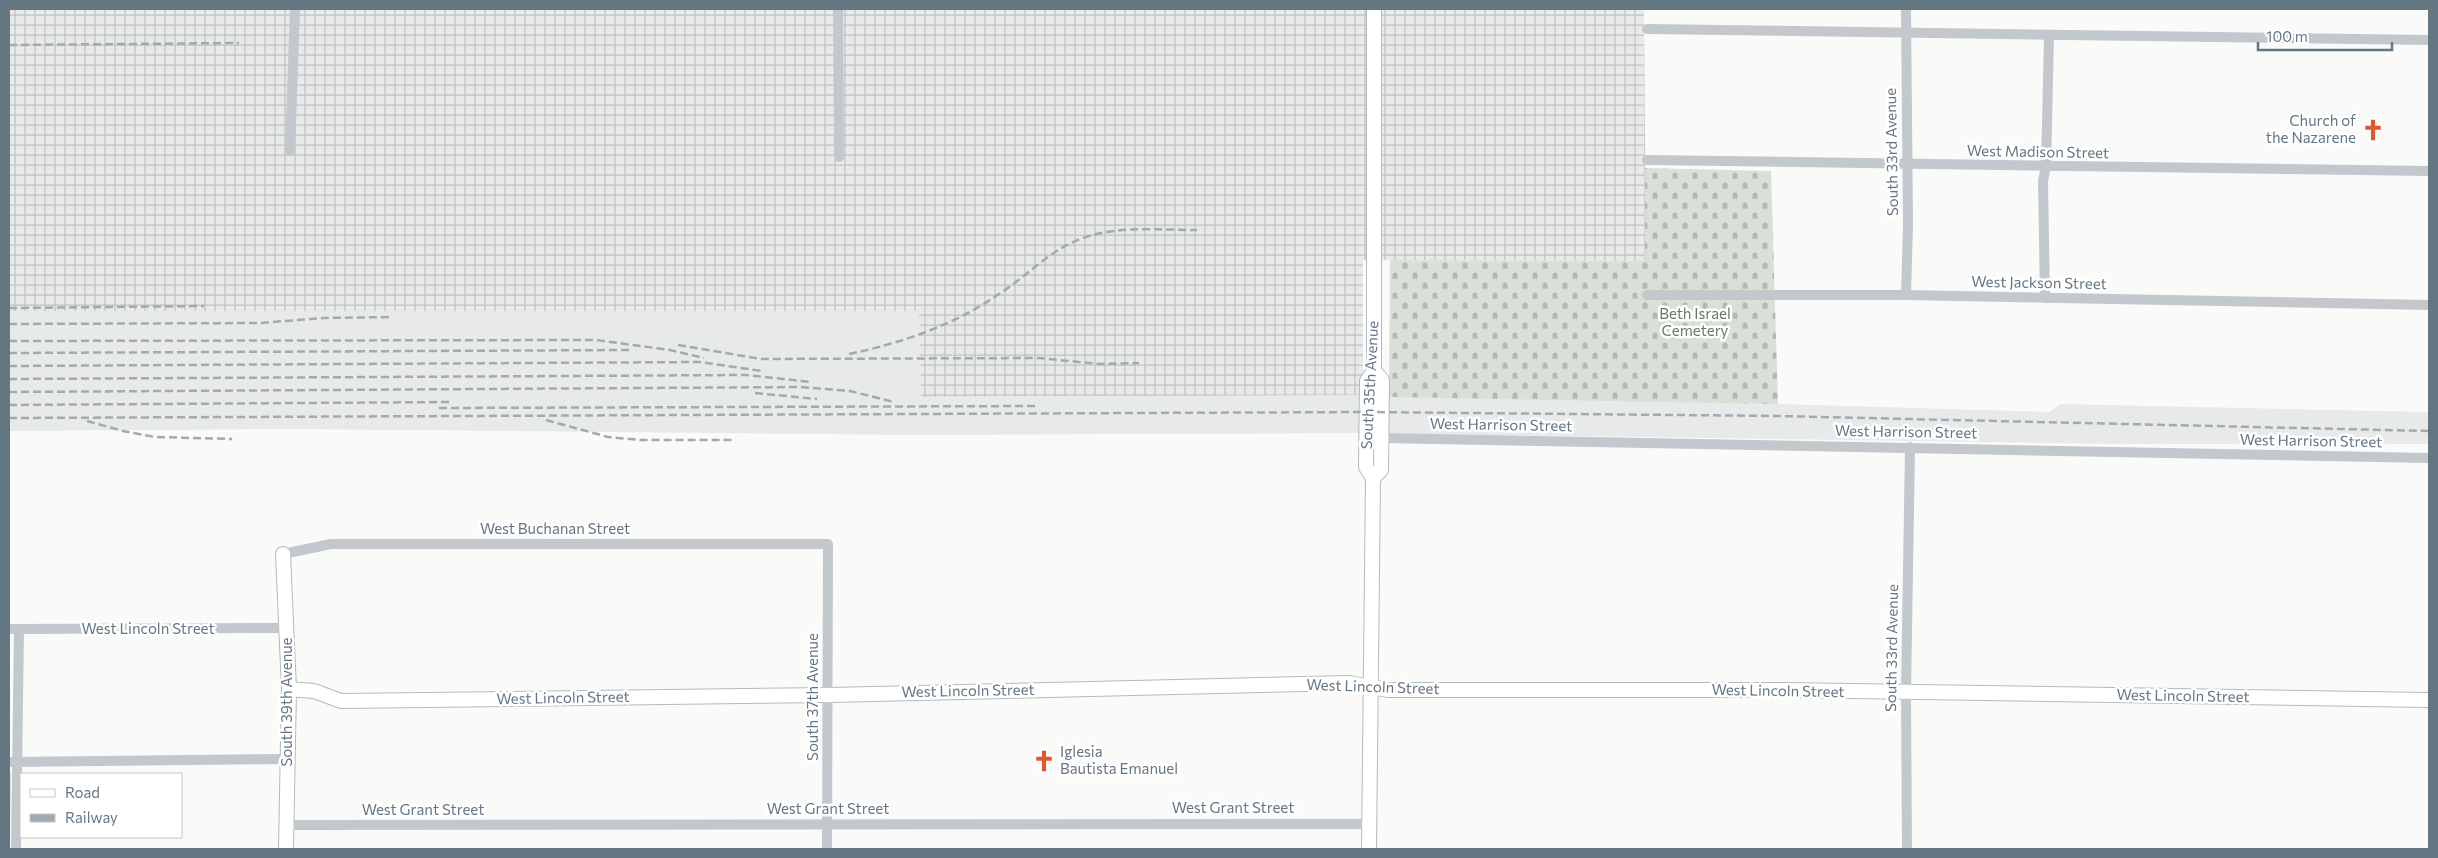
<svg xmlns="http://www.w3.org/2000/svg" width="2438" height="858" font-family="Commissioner,sans-serif">
	<style>
		.built { fill: #e8e9e9 }
		.industrial { fill: url(#industrial-grid) }
		.cemetery { fill: url(#cemetery-stones) }
		.park { fill: url(#park-dots) }
		.lines { fill: none; stroke-linecap: round; stroke-linejoin: round }
		.secondary-casing { stroke: #b3babf; stroke-width: 16 }
		.street { stroke: #c3c8cc; stroke-width: 10 }
		.secondary { stroke: #fff; stroke-width: 14 }
		.rail { stroke: #a2aab0; stroke-width: 2.5; stroke-dasharray: 8 4; stroke-linecap: butt }
		.labels { text-anchor: middle; stroke-width: 5; stroke-linejoin: round; paint-order: stroke }
		.poi-label { font-size: 15px; fill: #657683; stroke: #fff; text-anchor: end }
		.street-label { font-size: 15px; fill: #657683; stroke: #fff }
		.park-label { font-size: 15px; fill: #687a64; stroke: #fff }
	</style>
	<defs>
		<pattern id="industrial-grid" width="8" height="8" patternUnits="userSpaceOnUse" patternTransform="scale(1.25)"><rect width="8" height="8" fill="#e8e9e9"/><path d="M0 4h8M4 0v8" fill="none" stroke="#c0c1c2"/></pattern>
		<pattern id="cemetery-stones" width="16" height="16" patternUnits="userSpaceOnUse" patternTransform="scale(1.25)"><rect width="16" height="16" fill="#dadfd7"/><path d="M2 7V4a2 2 0 0 1 4 0v3zM10 15v-3a2 2 0 0 1 4 0v3z" fill="#b4b9b4"/></pattern>
		<pattern id="park-dots" width="8" height="8" patternUnits="userSpaceOnUse" patternTransform="scale(1.25)"><rect width="8" height="8" fill="#dadfd7"/><path d="M2 2h.1M6 6h.1" fill="none" stroke="#b4b9b4" stroke-width="1.8" stroke-linecap="round"/></pattern>
	</defs>
	<rect width="100%" height="100%" fill="#fafaf8"/>
	<!-- built -->
	<path class="built" d="M 217,310 L 920,311 L 921,397 L 1363,395 L 1778,404 L 2050,412 L 2060,404 L 2429,412 L 2429,444 L 2116,444 L 1362,433 L 920,435 L 287,429 L 9,431 L 9,311 Z"/>
	<!-- industrial -->
	<path class="industrial" d="M 9,9 L 1644,9 L 1646,261 L 1363,260 L 1363,395 L 921,397 L 919,311 L 9,311 Z"/>
	<!-- cemetery -->
	<path class="cemetery" d="M 1645,168 L 1771,171 L 1778,404 L 1389,397 L 1390,260 L 1645,261 Z"/>
	<!-- park -->
	<path class="park" d="M 9,770 L 11,774 L 10,849 L 9,849 Z"/>
	<g class="lines">
		<!-- secondary casing -->
		<g class="secondary-casing">
			<path id="secondary" d="M 1373,478 L 1381,470 L 1382,380 L 1374,371
				M 283,554 L 289,689 L 286,849
				M 289,689 L 314,691 L 341,701 L 829,695 L 1349,683 L 1388,690 L 1786,690 L 2429,700
				M 1369,849 L 1373,478 L 1366,467 L 1367,381 L 1374,371 L 1374,9"/>
		</g>
		<!-- street -->
		<path class="street" d="M 838,9 L 839,157
			M 1906,9 L 1908,225 L 1906,295
			M 1647,29 L 2429,40
			M 290,151 L 295,9
			M 1647,160 L 2429,171
			M 1647,295 L 1906,295 L 2429,305
			M 2045,298 L 2043,181 L 2046,167 L 2049,35
			M 1382,438 L 2429,458
			M 283,554 L 331,544 L 828,544 L 827,849
			M 9,629 L 287,628
			M 9,762 L 288,759
			M 287,825 L 1369,824
			M 16,849 L 19,629
			M 1907,849 L 1906,693 L 1910,447"/>
		<!-- secondary -->
		<use href="#secondary" class="secondary"/>
		<!-- rail -->
		<path class="rail" d="M 9,45 L 239,43
			M 9,308 L 204,306
			M 9,324 L 260,323 L 324,318 L 393,317
			M 9,341 L 596,340 L 670,350 L 704,358
			M 678,345 L 761,359 L 1039,358 L 1099,364 L 1139,363
			M 9,353 L 630,350
			M 849,354 C 902,343 954,325 999,294 C 1027,276 1049,251 1080,239 C 1117,225 1159,230 1197,230
			M 9,366 L 700,362 L 762,371
			M 9,379 L 746,375 L 811,382
			M 9,392 L 801,387 L 850,391 L 894,402
			M 755,393 L 817,399
			M 9,405 L 449,402
			M 439,408 L 1039,406
			M 9,418 L 1366,412 L 1778,416 L 2429,431
			M 546,420 L 608,437 L 640,440 L 734,440
			M 87,421 L 123,431 L 155,437 L 232,439"/>
	</g>
	<!-- icons -->
	<defs>
		<g id="church-bare" transform="scale(1.725)"><path d="M-1.2-6h2.4v3.5h3.3v2.4h-3.3V6h-2.4V-.1h-3.3v-2.4h3.3Z" fill="#e4572e" stroke="#fff" stroke-width="2.5" paint-order="stroke"/></g>
	</defs>
	<g fill-rule="evenodd">
		<use href="#church-bare" x="2373" y="130"/>
		<use href="#church-bare" x="1044" y="761"/>
	</g>
	<g class="labels">
		<!-- poi labels -->
		<g class="poi-label">
			<text x="2356" y="126">Church of<tspan x="2356" dy="17">the Nazarene</tspan></text>
			<text x="1060" y="757" text-anchor="start">Iglesia<tspan x="1060" dy="17">Bautista Emanuel</tspan></text>
		</g>
		<!-- street labels -->
		<g class="street-label">
			<text transform="translate(1892 152) rotate(-91)" y="5">South 33rd Avenue</text>
			<text transform="translate(2038 152) rotate(1)" y="5">West Madison Street</text>
			<text transform="translate(2039 283) rotate(1)" y="5">West Jackson Street</text>
			<text transform="translate(1370 385) rotate(-87)" y="5">South 35th Avenue</text>
			<text transform="translate(1501 425) rotate(1)" y="5">West Harrison Street</text>
			<text transform="translate(1906 432) rotate(1)" y="5">West Harrison Street</text>
			<text transform="translate(2311 441) rotate(1)" y="5">West Harrison Street</text>
			<text x="555" y="534">West Buchanan Street</text>
			<text x="148" y="634">West Lincoln Street</text>
			<text transform="translate(1892 648) rotate(-89)" y="5">South 33rd Avenue</text>
			<text transform="translate(1373 687) rotate(2)" y="5">West Lincoln Street</text>
			<text transform="translate(968 691) rotate(-1)" y="5">West Lincoln Street</text>
			<text transform="translate(1778 691) rotate(1)" y="5">West Lincoln Street</text>
			<text transform="translate(2183 696) rotate(1)" y="5">West Lincoln Street</text>
			<text transform="translate(813 697) rotate(-90)" y="5">South 37th Avenue</text>
			<text transform="translate(563 698) rotate(-1)" y="5">West Lincoln Street</text>
			<text transform="translate(287 702) rotate(-90)" y="5">South 39th Avenue</text>
			<text x="1233" y="813">West Grant Street</text>
			<text x="828" y="814">West Grant Street</text>
			<text x="423" y="815">West Grant Street</text>
		</g>
		<!-- park labels -->
		<g class="park-label">
			<text x="1695" y="319">Beth Israel<tspan x="1695" dy="17">Cemetery</tspan></text>
		</g>
	</g>
	<!-- border -->
	<rect width="2438" height="858" fill="none" stroke="#657683" stroke-width="20"/>
	<!-- legend -->
	<rect x="20" y="773" width="162" height="65" fill="#ffffff" stroke="#c1c8cd"/>
	<rect x="30" y="789" width="25" height="8" fill="#ffffff" stroke="#c1c8cd"/>
	<text x="65" y="798" font-size="15" fill="#657683">Road</text>
	<rect x="30" y="814" width="25" height="8" fill="#a2aab0" stroke="#c1c8cd"/>
	<text x="65" y="823" font-size="15" fill="#657683">Railway</text>
	<!-- scale -->
	<path d="M2258 42v8h134v-8" fill="none" stroke="#657683" stroke-width="2.5"/>
	<text x="2266" y="42" font-size="15" fill="#657683" stroke="#ffffff" stroke-width="4" paint-order="stroke">100 m</text>
</svg>
